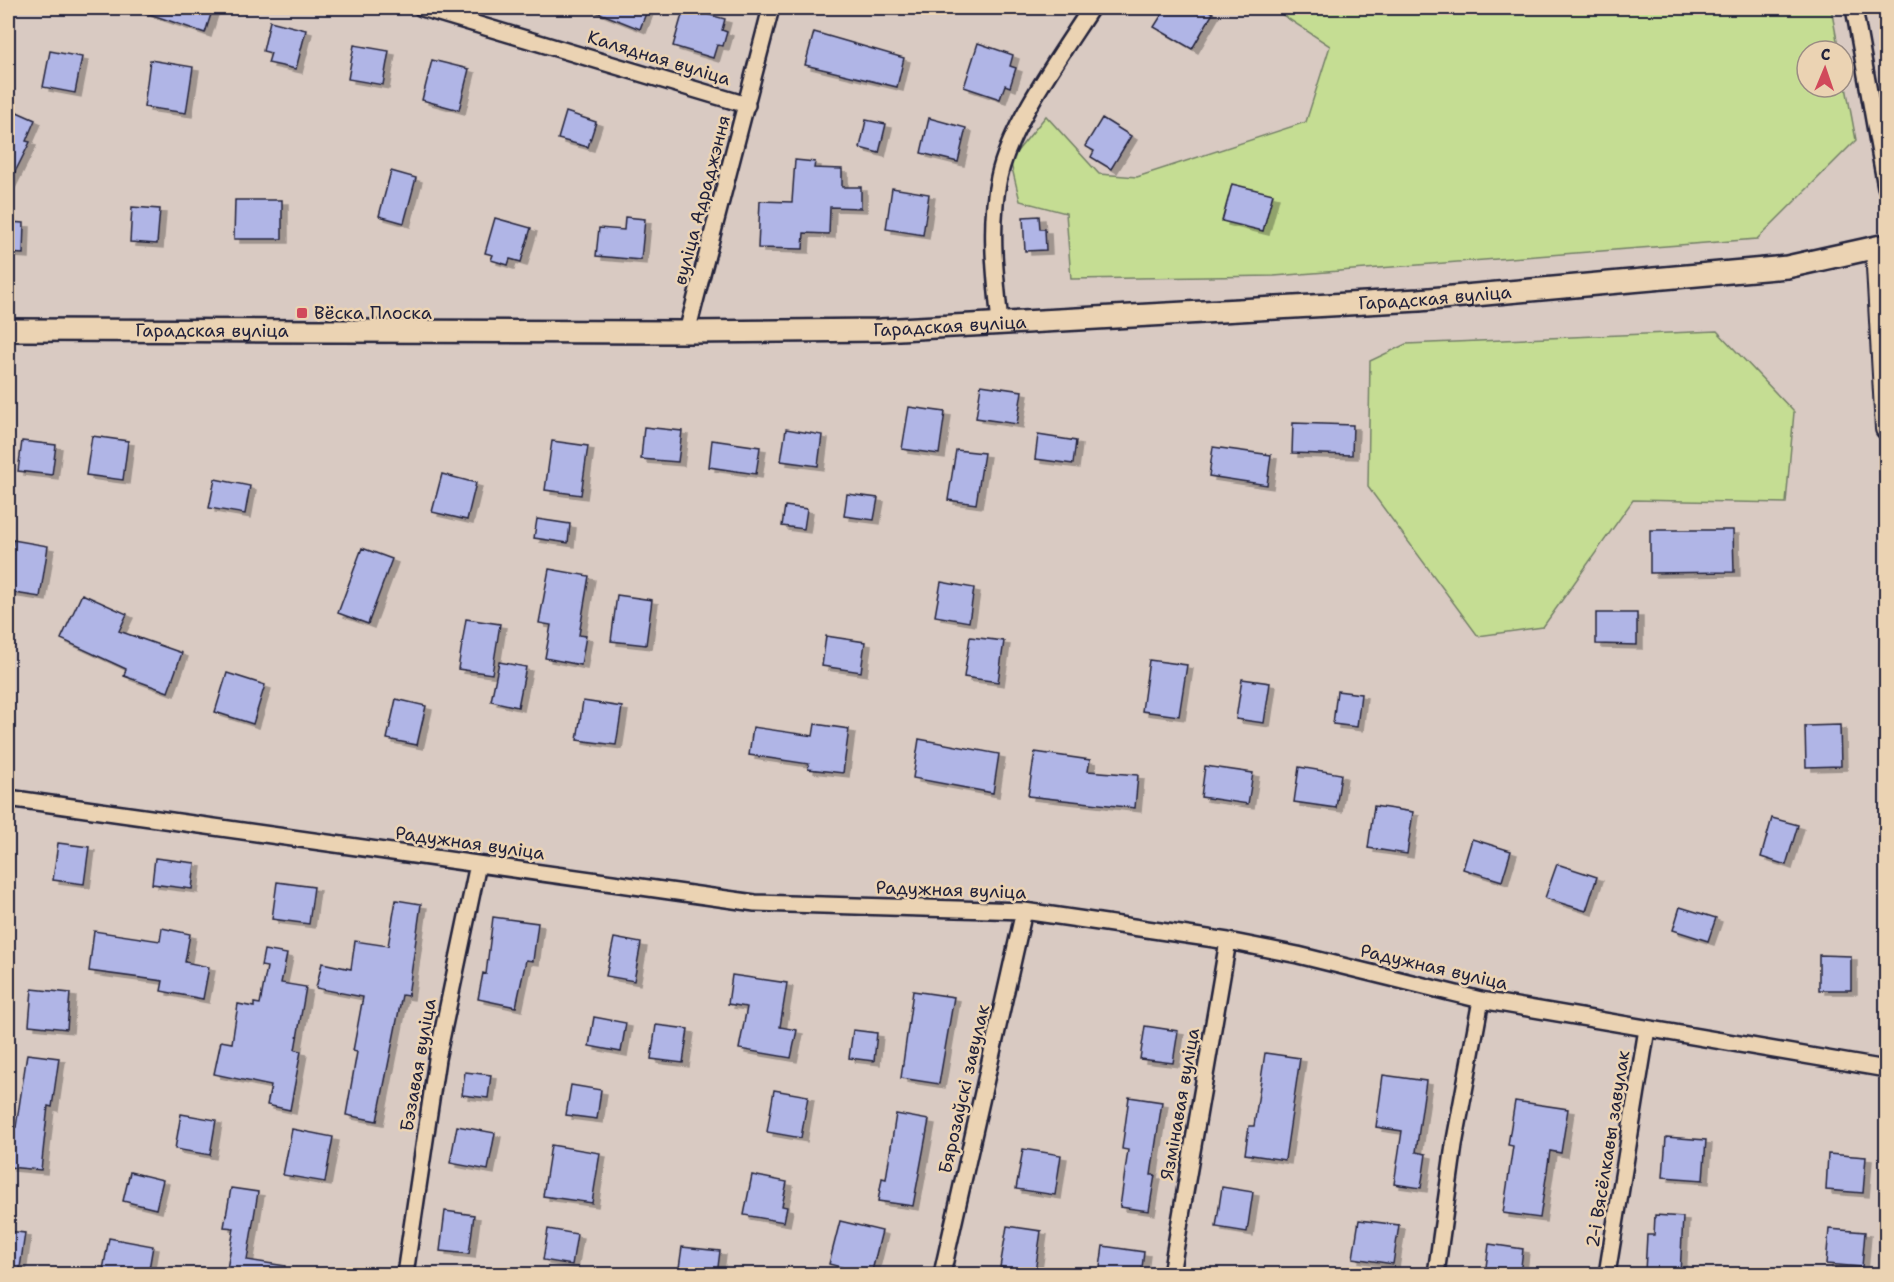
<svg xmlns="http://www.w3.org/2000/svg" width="1894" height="1282" font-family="'Shantell Sans',sans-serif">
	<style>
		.green { fill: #c5dd93; stroke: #748067; stroke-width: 1.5 }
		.building { fill: #b0b5e6; stroke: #22223b; stroke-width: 1.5; filter: url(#shadow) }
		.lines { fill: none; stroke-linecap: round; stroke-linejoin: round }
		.minor-casing { stroke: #22223b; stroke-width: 20 }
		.tertiary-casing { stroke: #22223b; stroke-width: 24 }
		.secondary-casing { stroke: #22223b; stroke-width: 26 }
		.minor { stroke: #ebd3b3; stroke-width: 15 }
		.tertiary { stroke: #ebd3b3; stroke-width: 20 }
		.secondary { stroke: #ebd3b3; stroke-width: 21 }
		.poi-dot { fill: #d1495b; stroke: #ebd3b3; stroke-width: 2 }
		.labels { text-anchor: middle; stroke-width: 5; stroke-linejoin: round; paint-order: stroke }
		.street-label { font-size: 18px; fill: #22223b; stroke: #ebd3b3 }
		.poi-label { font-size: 18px; fill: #22223b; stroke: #ebd3b3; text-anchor: start }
	</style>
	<defs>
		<filter id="shadow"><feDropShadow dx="6" dy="4" stdDeviation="0" flood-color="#0004"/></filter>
	</defs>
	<rect width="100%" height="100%" fill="#d9cac2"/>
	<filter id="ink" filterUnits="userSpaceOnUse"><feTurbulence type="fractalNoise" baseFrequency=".0167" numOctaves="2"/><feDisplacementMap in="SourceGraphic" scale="12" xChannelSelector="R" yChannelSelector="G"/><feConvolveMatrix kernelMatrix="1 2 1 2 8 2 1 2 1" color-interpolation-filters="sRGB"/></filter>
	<g filter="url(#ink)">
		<!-- green -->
		<path class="green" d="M 1283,8 L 1831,8 L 1839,51 L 1807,51 L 1807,87 L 1843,87 L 1843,71 L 1856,140 L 1757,239 L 1274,276 L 1071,279 L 1066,213 L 1020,201 L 1010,160 L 1046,116 L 1099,174 L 1137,177 L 1306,122 L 1330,46 L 1281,14 Z
			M 1717,331 L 1794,412 L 1786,503 L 1633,500 L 1543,627 L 1478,636 L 1368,487 L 1370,361 L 1406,344 Z"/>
		<!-- building -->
		<path class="building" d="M 138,8 L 213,8 L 205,33 L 138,10 Z
			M 587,8 L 648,8 L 640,29 Z
			M 684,8 L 725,19 L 722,30 L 727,32 L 723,46 L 717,45 L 713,58 L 673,46 Z
			M 1166,8 L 1203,8 L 1213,13 L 1192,49 L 1154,27 Z
			M 270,21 L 306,30 L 296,69 L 268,63 L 271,53 L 263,51 Z
			M 814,32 L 904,58 L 897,87 L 805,65 Z
			M 978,43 L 1013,55 L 1010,66 L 1016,68 L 1010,87 L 1005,85 L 1000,99 L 964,87 Z
			M 354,45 L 389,51 L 383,85 L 348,79 Z
			M 50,51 L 82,57 L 75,93 L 43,87 Z
			M 150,60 L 193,67 L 186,113 L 144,107 Z
			M 432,60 L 469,69 L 459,110 L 422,100 Z
			M 8,108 L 35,120 L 26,141 L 30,142 L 8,186 Z
			M 566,112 L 596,122 L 588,147 L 558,139 Z
			M 929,118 L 966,128 L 958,162 L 921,153 Z
			M 1102,118 L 1131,136 L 1111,169 L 1091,157 L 1094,151 L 1085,146 Z
			M 866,120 L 886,124 L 879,153 L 860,148 Z
			M 795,160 L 815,162 L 814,168 L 842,169 L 842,187 L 861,187 L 861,208 L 830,207 L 829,234 L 804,233 L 803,249 L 758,248 L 760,201 L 792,202 Z
			M 391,171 L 416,178 L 404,223 L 379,216 Z
			M 1232,184 L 1273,194 L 1263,231 L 1222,221 Z
			M 892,188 L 929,194 L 923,235 L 886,229 Z
			M 235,200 L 282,200 L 282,239 L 234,239 Z
			M 132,207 L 160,209 L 157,244 L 130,242 Z
			M 1039,216 L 1040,229 L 1045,229 L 1046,250 L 1025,251 L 1023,217 Z
			M 625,217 L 645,219 L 641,260 L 596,256 L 599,228 L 624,230 Z
			M 495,218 L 531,228 L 521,262 L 510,259 L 508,265 L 491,260 L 493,255 L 485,253 Z
			M 8,222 L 24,223 L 23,254 L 8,253 Z
			M 981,385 L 1022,391 L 1017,424 L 976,418 Z
			M 909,407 L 945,412 L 939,454 L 902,449 Z
			M 1293,423 L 1353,425 L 1352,455 L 1292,453 Z
			M 644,427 L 682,431 L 678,462 L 641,459 Z
			M 786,429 L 822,435 L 818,466 L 781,461 Z
			M 1038,435 L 1076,441 L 1073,464 L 1035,459 Z
			M 92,436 L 128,441 L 123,480 L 86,475 Z
			M 712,440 L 760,447 L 756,474 L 709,467 Z
			M 22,441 L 56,445 L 52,475 L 18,471 Z
			M 552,441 L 588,446 L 581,495 L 545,490 Z
			M 1213,447 L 1271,455 L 1267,485 L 1209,476 Z
			M 956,450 L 984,453 L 976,504 L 948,500 Z
			M 442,474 L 476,483 L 467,520 L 432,512 Z
			M 215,479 L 250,486 L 245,514 L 209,508 Z
			M 847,494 L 878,498 L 874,520 L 844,516 Z
			M 785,506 L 807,509 L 804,529 L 782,526 Z
			M 537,519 L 570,524 L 568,543 L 534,538 Z
			M 1650,530 L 1733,530 L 1734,572 L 1650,573 Z
			M 13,540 L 48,546 L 40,597 L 8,592 Z
			M 362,548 L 392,559 L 368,624 L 338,613 Z
			M 549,569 L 589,576 L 579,635 L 586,636 L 581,665 L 545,658 L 551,625 L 539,623 Z
			M 941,582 L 974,588 L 969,622 L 935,616 Z
			M 82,594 L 127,614 L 119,631 L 182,653 L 168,692 L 124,676 L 126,669 L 61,639 Z
			M 617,595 L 652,600 L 646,645 L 611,641 Z
			M 1596,613 L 1637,613 L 1637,645 L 1596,644 Z
			M 466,619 L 500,624 L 492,674 L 458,669 Z
			M 826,636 L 865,642 L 861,672 L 822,666 Z
			M 970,637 L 1004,641 L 998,682 L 964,677 Z
			M 1149,660 L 1187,665 L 1179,716 L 1142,711 Z
			M 499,662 L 526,667 L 518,707 L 491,701 Z
			M 227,673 L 265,685 L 253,724 L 215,712 Z
			M 1242,679 L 1270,683 L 1264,723 L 1236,719 Z
			M 1337,691 L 1361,694 L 1357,727 L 1333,724 Z
			M 396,699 L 426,706 L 417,745 L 387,739 Z
			M 583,701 L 622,707 L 616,745 L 577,740 Z
			M 815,724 L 849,729 L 843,773 L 808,769 L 809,764 L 749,755 L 753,727 L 813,736 Z
			M 1840,725 L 1841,766 L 1806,767 L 1805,726 Z
			M 919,739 L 999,754 L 993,793 L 913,778 Z
			M 1035,752 L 1090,760 L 1088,771 L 1138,775 L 1135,808 L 1028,796 Z
			M 1205,766 L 1253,773 L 1248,804 L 1201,797 Z
			M 1299,767 L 1341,774 L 1336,808 L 1294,802 Z
			M 1374,806 L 1413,812 L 1407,854 L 1368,848 Z
			M 1772,818 L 1798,825 L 1786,865 L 1761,857 Z
			M 1472,839 L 1511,851 L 1502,881 L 1463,869 Z
			M 58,843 L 89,847 L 84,884 L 53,880 Z
			M 155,858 L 195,863 L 192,889 L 152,884 Z
			M 1557,864 L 1597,877 L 1586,911 L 1545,898 Z
			M 277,882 L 314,887 L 309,924 L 272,919 Z
			M 396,900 L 421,904 L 408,996 L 402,995 L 377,1121 L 346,1115 L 357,1052 L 353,1051 L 363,997 L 316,988 L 322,963 L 351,969 L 355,941 L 388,946 Z
			M 1680,907 L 1716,918 L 1708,941 L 1673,930 Z
			M 493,917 L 538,923 L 533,961 L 526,960 L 516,1007 L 478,999 L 483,973 L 486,974 Z
			M 162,928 L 190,934 L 185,962 L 209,967 L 203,999 L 161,991 L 163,981 L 89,971 L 94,931 L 160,941 Z
			M 614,938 L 641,943 L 634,981 L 606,976 Z
			M 264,950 L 287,954 L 281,983 L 306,987 L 295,1050 L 301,1051 L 290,1110 L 267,1105 L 271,1086 L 214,1074 L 221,1041 L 232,1043 L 238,1004 L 254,1007 L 254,1003 L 260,1004 L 267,967 L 261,966 Z
			M 1819,955 L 1851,956 L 1851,990 L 1819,990 Z
			M 732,975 L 787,983 L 780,1027 L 797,1030 L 791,1058 L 739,1049 L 747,1007 L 728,1004 Z
			M 32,989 L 70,993 L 67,1029 L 29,1025 Z
			M 913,991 L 954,997 L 939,1084 L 901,1078 Z
			M 594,1017 L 626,1023 L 621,1052 L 589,1046 Z
			M 656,1025 L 688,1029 L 683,1063 L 651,1059 Z
			M 1145,1026 L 1178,1031 L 1173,1063 L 1140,1059 Z
			M 853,1030 L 877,1033 L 874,1061 L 849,1058 Z
			M 1265,1053 L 1300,1058 L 1285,1160 L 1245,1154 L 1249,1126 L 1254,1126 Z
			M 27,1054 L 59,1058 L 52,1107 L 48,1106 L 41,1170 L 8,1167 L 11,1126 L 16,1127 Z
			M 465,1072 L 491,1075 L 488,1098 L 462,1095 Z
			M 1383,1075 L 1426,1081 L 1416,1152 L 1426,1154 L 1421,1188 L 1394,1184 L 1402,1131 L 1376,1127 Z
			M 571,1085 L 601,1090 L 597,1119 L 566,1115 Z
			M 774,1090 L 808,1096 L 801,1138 L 767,1132 Z
			M 1129,1097 L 1162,1102 L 1151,1175 L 1155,1175 L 1149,1211 L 1120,1207 L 1128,1150 L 1122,1149 Z
			M 1515,1101 L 1568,1109 L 1561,1153 L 1550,1151 L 1540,1218 L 1503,1213 L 1513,1146 L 1508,1145 Z
			M 181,1114 L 216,1120 L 210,1155 L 175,1149 Z
			M 896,1114 L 929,1120 L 913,1206 L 878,1201 L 882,1178 L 886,1179 Z
			M 457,1126 L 495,1133 L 488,1170 L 450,1163 Z
			M 292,1129 L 333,1137 L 325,1182 L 283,1175 Z
			M 1666,1137 L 1706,1140 L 1703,1180 L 1663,1177 Z
			M 551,1145 L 600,1153 L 592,1203 L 543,1196 Z
			M 1023,1149 L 1061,1155 L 1055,1195 L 1016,1189 Z
			M 1828,1154 L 1866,1157 L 1863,1193 L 1826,1190 Z
			M 130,1172 L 163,1180 L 156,1209 L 123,1201 Z
			M 752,1175 L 787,1182 L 782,1206 L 787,1207 L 784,1222 L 744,1215 Z
			M 1222,1187 L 1253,1192 L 1247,1232 L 1216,1227 Z
			M 231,1188 L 258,1192 L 247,1260 L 285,1266 L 284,1275 L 226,1275 L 234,1228 L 224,1227 Z
			M 445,1211 L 474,1215 L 469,1254 L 440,1251 Z
			M 1655,1215 L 1683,1217 L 1680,1274 L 1645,1272 L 1647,1235 L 1654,1235 Z
			M 1359,1220 L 1399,1225 L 1393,1264 L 1353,1258 Z
			M 840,1221 L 882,1231 L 871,1275 L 829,1264 Z
			M 1007,1226 L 1041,1231 L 1035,1272 L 1000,1267 Z
			M 548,1229 L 577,1234 L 572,1265 L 543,1260 Z
			M 1829,1229 L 1865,1232 L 1862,1267 L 1826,1264 Z
			M 8,1231 L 25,1233 L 19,1275 L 8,1275 Z
			M 109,1238 L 153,1246 L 148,1275 L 102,1275 Z
			M 1489,1244 L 1523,1249 L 1520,1275 L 1485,1275 Z
			M 1103,1246 L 1144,1252 L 1141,1275 L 1099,1275 Z
			M 682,1247 L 720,1251 L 717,1275 L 678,1275 Z"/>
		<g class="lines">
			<!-- minor casing -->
			<g class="minor-casing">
				<path id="minor" d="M 422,8 L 747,105
					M 1854,8 L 1886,187
					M 1000,323 C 995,274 989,225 999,177 C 1010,125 1062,53 1091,8
					M 687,332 L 771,8
					M 8,798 L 755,903 L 1024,911 L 1228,941 L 1298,955 L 1481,1000 L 1886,1069
					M 405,1274 L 437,1059 L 478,864
					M 942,1274 L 1024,911
					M 1171,1274 L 1228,941
					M 1436,1274 L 1454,1145 L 1481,1000
					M 1607,1274 L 1647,1029"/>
			</g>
			<!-- tertiary casing -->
			<g class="tertiary-casing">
				<path id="tertiary" d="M 1876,249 L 1886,429"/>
			</g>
			<!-- secondary casing -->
			<g class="secondary-casing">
				<g id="secondary">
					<path id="s1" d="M 8,330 L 687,332 L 881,330 L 1419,300 L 1787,267 L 1886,245"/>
				</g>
			</g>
			<!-- minor -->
			<use href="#minor" class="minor"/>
			<!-- tertiary -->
			<use href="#tertiary" class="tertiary"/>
			<!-- secondary -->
			<use href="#secondary" class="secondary"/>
		</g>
	</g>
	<!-- markers -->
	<rect class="poi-dot" x="296" y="307" width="12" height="12" rx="3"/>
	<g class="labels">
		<!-- street labels -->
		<g class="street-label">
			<text transform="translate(659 58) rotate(17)" y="6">Калядная вуліца</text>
			<text transform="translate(702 200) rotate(-75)" y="6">вуліца Адраджэння</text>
			<text dy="6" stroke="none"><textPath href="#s1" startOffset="1428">Гарадская вуліца</textPath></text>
			<text dy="6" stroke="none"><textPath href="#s1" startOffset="942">Гарадская вуліца</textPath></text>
			<text dy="6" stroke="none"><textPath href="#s1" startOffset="204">Гарадская вуліца</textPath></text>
			<text transform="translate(470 843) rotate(8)" y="6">Радужная вуліца</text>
			<text transform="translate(951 890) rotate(2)" y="6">Радужная вуліца</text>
			<text transform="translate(1434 967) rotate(13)" y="6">Радужная вуліца</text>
			<text transform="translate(418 1065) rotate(-80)" y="6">Бэзавая вуліца</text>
			<text transform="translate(964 1089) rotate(-77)" y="6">Бярозаўскі завулак</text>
			<text transform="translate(1180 1104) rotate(-80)" y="6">Язмінавая вуліца</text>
			<text transform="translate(1608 1149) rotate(-81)" y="6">2-і Вясёлкавы завулак</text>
		</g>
		<!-- poi labels -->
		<g class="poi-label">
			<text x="314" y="319">Вёска Плоска</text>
		</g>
	</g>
	<!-- margin -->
	<rect width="1894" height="1282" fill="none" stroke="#ebd3b3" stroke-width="30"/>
	<rect x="15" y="15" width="1864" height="1252" fill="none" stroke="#22223b" stroke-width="2" filter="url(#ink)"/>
	<!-- north arrow -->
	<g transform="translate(1825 69) rotate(2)"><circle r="28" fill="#ebd3b3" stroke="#9b8c83" stroke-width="1.5"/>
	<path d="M0-4.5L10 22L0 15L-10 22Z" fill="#d1495b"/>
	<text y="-9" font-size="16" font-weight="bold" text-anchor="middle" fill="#22223b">С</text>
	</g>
</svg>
